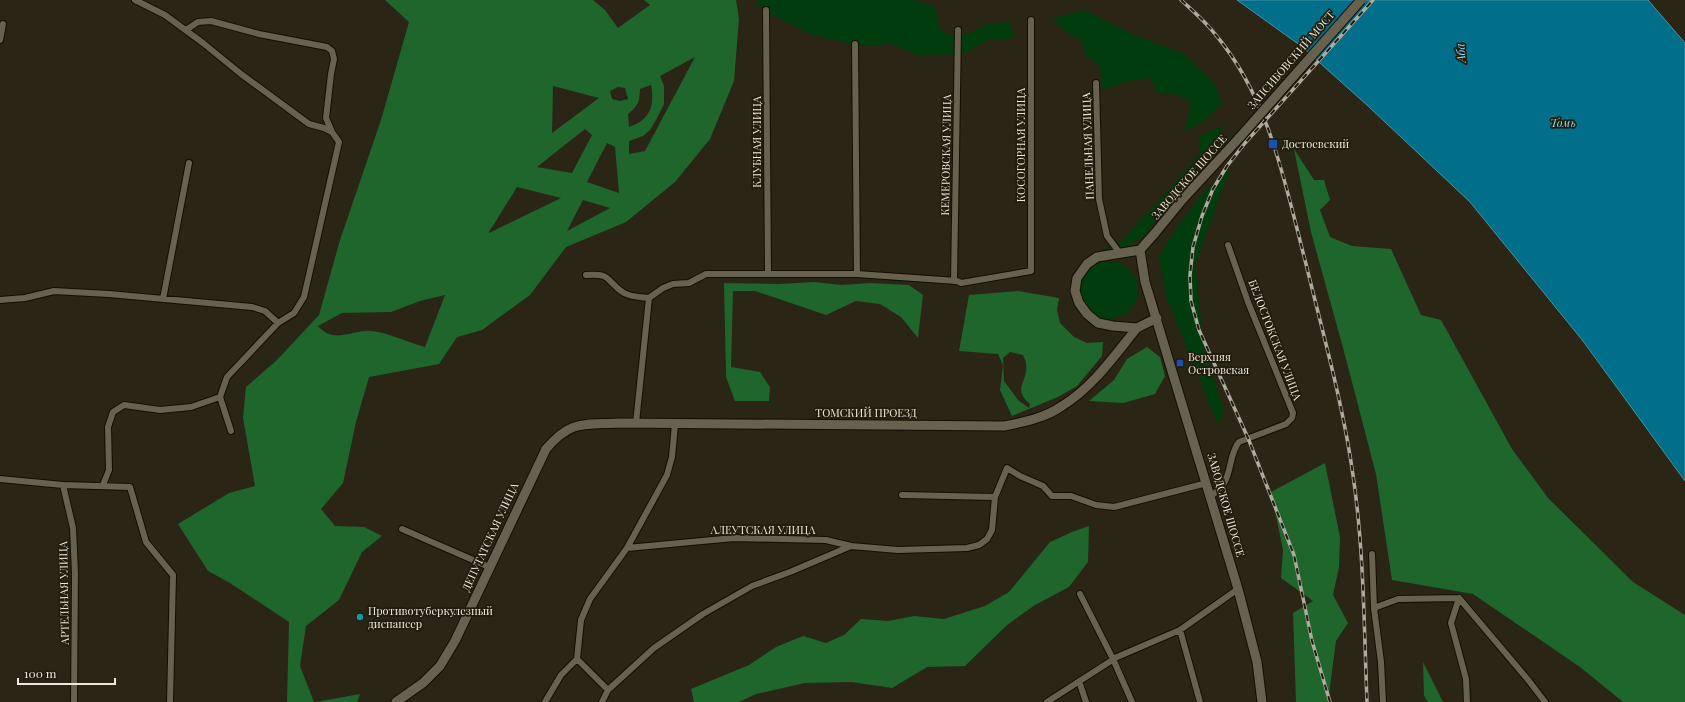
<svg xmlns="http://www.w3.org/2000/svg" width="1685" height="702" font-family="'Playfair Display',serif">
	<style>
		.green { fill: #003c0e }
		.forest { fill: #1e662b; fill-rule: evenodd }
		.water { fill: #026f8a; stroke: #4893a3 }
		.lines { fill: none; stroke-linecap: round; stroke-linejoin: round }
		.street-casing { stroke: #130e02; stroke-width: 8 }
		.secondary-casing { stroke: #130e02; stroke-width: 11 }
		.street { stroke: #676150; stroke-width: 6 }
		.secondary { stroke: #676150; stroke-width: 9 }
		.rail-casing { stroke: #aeaa9f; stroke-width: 3.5 }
		.rail { stroke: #211c0c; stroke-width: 2; stroke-dasharray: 6; stroke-linecap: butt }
		.secondary-bridge-casing { stroke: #130e02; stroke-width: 11; stroke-linecap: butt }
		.secondary-bridge { stroke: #676150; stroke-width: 9 }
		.transit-dot { fill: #1a4fb4; stroke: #211c0c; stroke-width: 1.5 }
		.culture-dot { fill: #0f9aa8; stroke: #211c0c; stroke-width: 1.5 }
		.labels { text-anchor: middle; stroke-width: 3.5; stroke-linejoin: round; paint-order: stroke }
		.street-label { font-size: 11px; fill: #ebe8de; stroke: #211c0c }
		.poi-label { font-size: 11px; fill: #ebe8de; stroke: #211c0c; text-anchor: start }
		.water-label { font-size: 12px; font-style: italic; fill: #87d6f3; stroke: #211c0c }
	</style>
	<rect width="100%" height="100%" fill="#2b2516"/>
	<!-- green -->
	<path class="green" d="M 758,0 L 915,0 L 935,7 L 940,29 L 957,38 L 989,24 L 1009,22 L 1016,38 L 988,40 L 964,54 L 917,55 L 892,44 L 862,46 L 813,35 L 774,16 L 755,2 Z
		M 1084,10 L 1133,34 L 1184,54 L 1215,84 L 1222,104 L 1203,122 L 1184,131 L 1189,113 L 1190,100 L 1172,94 L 1158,93 L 1149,78 L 1124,82 L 1103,90 L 1099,66 L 1085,54 L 1080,39 L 1064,31 L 1053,18 Z
		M 1225,125 L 1204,159 L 1143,237 L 1116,253 L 1092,256 L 1122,241 L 1200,154 L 1200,136 Z
		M 1230,169 L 1195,265 L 1204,348 L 1224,411 L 1218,425 L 1166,296 L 1159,257 L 1173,233 L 1202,194 Z
		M1080 290a29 29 0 1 1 58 0a29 29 0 1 1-58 0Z"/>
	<!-- forest -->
	<path class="forest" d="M 385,0 L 593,0 L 605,10 L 618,28 L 650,5 L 644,0 L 736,0 L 739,19 L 734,81 L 710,139 L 675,182 L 626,222 L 566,247 L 530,295 L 482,330 L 457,337 L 439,364 L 369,377 L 356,422 L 343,483 L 321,509 L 335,526 L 364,527 L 382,536 L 362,552 L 339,600 L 306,626 L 300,666 L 314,702 L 287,702 L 289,622 L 230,583 L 208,571 L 178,524 L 229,493 L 255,486 L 243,418 L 246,387 L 277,360 L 319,315 L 340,240 L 381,120 L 409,22 ZM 695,57 L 645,151 L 629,154 L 629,141 L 643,136 L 650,130 L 656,120 L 664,104 L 664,86 L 660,76 ZM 651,85 C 655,106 650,120 629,127 L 628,114 C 639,105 639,103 640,89 ZM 553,86 L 599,98 L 552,133 ZM 618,87 L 625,88 L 628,99 L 620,101 L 612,99 L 610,91 ZM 585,129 L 592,135 L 572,173 L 537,167 ZM 607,143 L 615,147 L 619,193 L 587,182 ZM 517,187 L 561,198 L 489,233 L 489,232 ZM 583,200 L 610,208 L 567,231 ZM 445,295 L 425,347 C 410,343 386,332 371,331 C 354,329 334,345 318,326 L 342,313 L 391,312 L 420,301 Z
		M 1294,149 L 1314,180 L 1324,180 L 1330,200 L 1320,210 L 1330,237 L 1352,246 L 1391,249 L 1421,315 L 1441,320 L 1512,449 L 1548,498 L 1633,582 L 1685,615 L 1685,702 L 1623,702 L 1580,667 L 1473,594 L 1392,580 L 1376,474 L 1342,344 L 1311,232 Z
		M 814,282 L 842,285 L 870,283 L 909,285 L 923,295 L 918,338 L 901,317 L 880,304 L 856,301 L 826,315 L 755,291 L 733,291 L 731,367 L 760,372 L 770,387 L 769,401 L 735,401 L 726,377 L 724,283 L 779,284 Z
		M 1018,291 L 1059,298 L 1057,310 L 1060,323 L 1074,337 L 1087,343 L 1103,342 L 1102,356 L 1077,386 L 1058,397 L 1012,416 L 1000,390 L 1003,365 L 998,354 L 959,351 L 969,295 ZM 1010,352 L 1023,355 C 1024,358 1026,361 1026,364 C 1029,381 1011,388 1030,404 L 1029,408 L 1019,401 L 1004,381 L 1003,358 Z
		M 1147,347 L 1160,357 L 1165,376 L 1155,394 L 1123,403 L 1089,401 L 1114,380 L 1127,359 Z
		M 1325,463 L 1340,537 L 1339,567 L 1333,595 L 1348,623 L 1336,641 L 1328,702 L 1296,702 L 1293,613 L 1313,601 L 1281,578 L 1283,550 L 1271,492 Z
		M 1089,526 L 1088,562 L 1069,587 L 1035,605 L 1007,625 L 965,666 L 927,667 L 892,688 L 852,682 L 805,683 L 756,694 L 739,702 L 694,702 L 691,689 L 749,665 L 776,647 L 803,636 L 826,643 L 844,635 L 861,619 L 888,621 L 914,616 L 944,619 L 985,606 L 1009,592 L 1050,542 L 1072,532 Z
		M 1423,662 L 1443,702 L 1428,702 L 1424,696 Z
		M 360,694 L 357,702 L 316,702 Z"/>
	<!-- water -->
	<path class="water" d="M 1237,0 L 1648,0 L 1685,43 L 1685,481 L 1583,341 L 1470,202 L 1368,106 L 1301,46 Z"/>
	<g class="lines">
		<!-- street casing -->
		<g class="street-casing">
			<path id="street" d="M 135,0 L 165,15 L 203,43 L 241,74 L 309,124 L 324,128 L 332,132 L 339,142 L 304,297 L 294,313 L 278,323 L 227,377 L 220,397 L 231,431
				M 766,10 L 768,274
				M 186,30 L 198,22 L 211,21 L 259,34 L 327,47 L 332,51 L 334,59 L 331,74 L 326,118 L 332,132
				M 0,40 L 3,24
				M 855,44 L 857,274
				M 1096,83 L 1099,199 L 1107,236 L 1119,252
				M 586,275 C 613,273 605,281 624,293 C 631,297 641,297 649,298
				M 954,281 L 958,30
				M 649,298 L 663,288 L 673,284 L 689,283 L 706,274 L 857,274 L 957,281 L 961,283 L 1031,271 L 1031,20
				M 163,299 L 189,163
				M 0,300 L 25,298 L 54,291 L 109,294 L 252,307 L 265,311 L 278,323
				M 636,423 L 649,298
				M 0,479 L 63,485 L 130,487 L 146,542 L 173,575 L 170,702
				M 63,485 L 73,528 L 75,574 L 74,702
				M 103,485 L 109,470 L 108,427 L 113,412 L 124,405 L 160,410 L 191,407 L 220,397
				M 902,495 L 995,497
				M 1211,496 C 1215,493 1220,489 1223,485 C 1232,472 1229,454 1239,442 L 1286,424 L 1292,418 L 1293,413 L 1248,302 L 1228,245
				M 402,529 L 489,567
				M 627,548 L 667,475 L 672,457 L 675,424
				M 1372,554 L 1374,608 L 1381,662 L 1383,702
				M 1080,594 L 1113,659 L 1132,702
				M 1459,598 L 1529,681 L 1545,702
				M 1459,598 L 1451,623 L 1466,679 L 1467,702
				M 1374,608 L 1398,599 L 1459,598
				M 1180,630 L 1200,702
				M 577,659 L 608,690
				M 1079,681 L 1086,702
				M 545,702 L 561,675 L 577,659 L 581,620 L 590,599 L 627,548 L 734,538 L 826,540 L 851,546
				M 602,702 L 608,690 L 654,648 L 703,614 L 752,586 L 790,572 L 851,546 L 898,550 L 967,548 L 979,545 L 987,539 L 992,530 L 995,497 L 1007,468 L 1020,476 L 1043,486 L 1052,496 L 1071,496 L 1096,505 L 1114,507 L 1207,483
				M 1047,702 L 1117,657 L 1180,630 L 1238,589"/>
		</g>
		<!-- secondary casing -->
		<g class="secondary-casing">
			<path id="secondary" d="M 1140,250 L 1145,282 L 1238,589 L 1257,662 L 1262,702
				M 1157,318 L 1137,328 L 1113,326 L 1098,323 L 1087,314 L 1079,303 L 1075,291 L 1077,278 L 1087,264 L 1097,257 L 1140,250 L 1155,233 L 1182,200 L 1240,137
				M 396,702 L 423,683 L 440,666 L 455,641 L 546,449 C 571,420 582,425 618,423 L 1004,426 C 1024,422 1045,418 1062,406 C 1093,387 1114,356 1137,328"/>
		</g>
		<!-- street -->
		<use href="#street" class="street"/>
		<!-- secondary -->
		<use href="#secondary" class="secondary"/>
		<!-- rail casing -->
		<g class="rail-casing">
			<path id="rail" d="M 1181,0 C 1193,11 1205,21 1215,34 C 1270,99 1285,184 1306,264 C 1323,334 1343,404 1353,475 C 1364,550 1364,627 1367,702
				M 1330,702 L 1312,641 L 1294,555 L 1248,438 L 1199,330 L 1191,301 L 1190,275 L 1193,247 L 1202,216 L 1213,189 L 1227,166 L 1245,143 L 1373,0"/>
		</g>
		<!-- rail -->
		<use href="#rail" class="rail"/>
		<!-- secondary-bridge casing -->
		<g class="secondary-bridge-casing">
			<path id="secondary-bridge" d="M 1240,137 L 1361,0"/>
		</g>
		<!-- secondary-bridge -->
		<use href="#secondary-bridge" class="secondary-bridge"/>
	</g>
	<!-- markers -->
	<g class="transit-dot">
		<rect x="1268" y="139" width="10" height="10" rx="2"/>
		<rect x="1176" y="359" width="8" height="8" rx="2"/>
	</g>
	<circle class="culture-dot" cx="360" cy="617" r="4"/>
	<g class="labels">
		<!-- street labels -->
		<g class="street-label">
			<text transform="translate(1291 60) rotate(-49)" y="4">ЗАПСИБОВСКИЙ МОСТ</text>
			<text transform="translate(757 142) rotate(-90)" y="4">КЛУБНАЯ УЛИЦА</text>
			<text transform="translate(1021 145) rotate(-90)" y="4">КОСОГОРНАЯ УЛИЦА</text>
			<text transform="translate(1088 146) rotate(-92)" y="4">ПАНЕЛЬНАЯ УЛИЦА</text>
			<text transform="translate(946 155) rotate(-89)" y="4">КЕМЕРОВСКАЯ УЛИЦА</text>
			<text transform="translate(1189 177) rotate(-49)" y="4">ЗАВОДСКОЕ ШОССЕ</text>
			<text transform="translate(1275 340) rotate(69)" y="4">БЕЛОСТОКСКАЯ УЛИЦА</text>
			<text x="866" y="417">ТОМСКИЙ ПРОЕЗД</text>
			<text transform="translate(1226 505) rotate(74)" y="4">ЗАВОДСКОЕ ШОССЕ</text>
			<text x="763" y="534">АЛЕУТСКАЯ УЛИЦА</text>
			<text transform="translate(490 537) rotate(-65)" y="4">ДЕПУТАТСКАЯ УЛИЦА</text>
			<text transform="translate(64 593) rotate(-91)" y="4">АРТЕЛЬНАЯ УЛИЦА</text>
		</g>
		<!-- poi labels -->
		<g class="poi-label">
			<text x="1282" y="148">Достоевский</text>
			<text x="1188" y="361">Верхняя<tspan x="1188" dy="13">Островская</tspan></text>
			<text x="368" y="615">Противотуберкулезный<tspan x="368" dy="13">диспансер</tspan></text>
		</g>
		<!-- water labels -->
		<g class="water-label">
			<text transform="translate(1461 53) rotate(-95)" y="4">Аба</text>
			<text x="1563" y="127">Томь</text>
		</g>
	</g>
	<!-- scale -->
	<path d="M18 678v6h97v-6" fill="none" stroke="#ebe8de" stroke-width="2"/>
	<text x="24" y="678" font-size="12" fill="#ebe8de" stroke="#211c0c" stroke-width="3" paint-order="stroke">100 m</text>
</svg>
